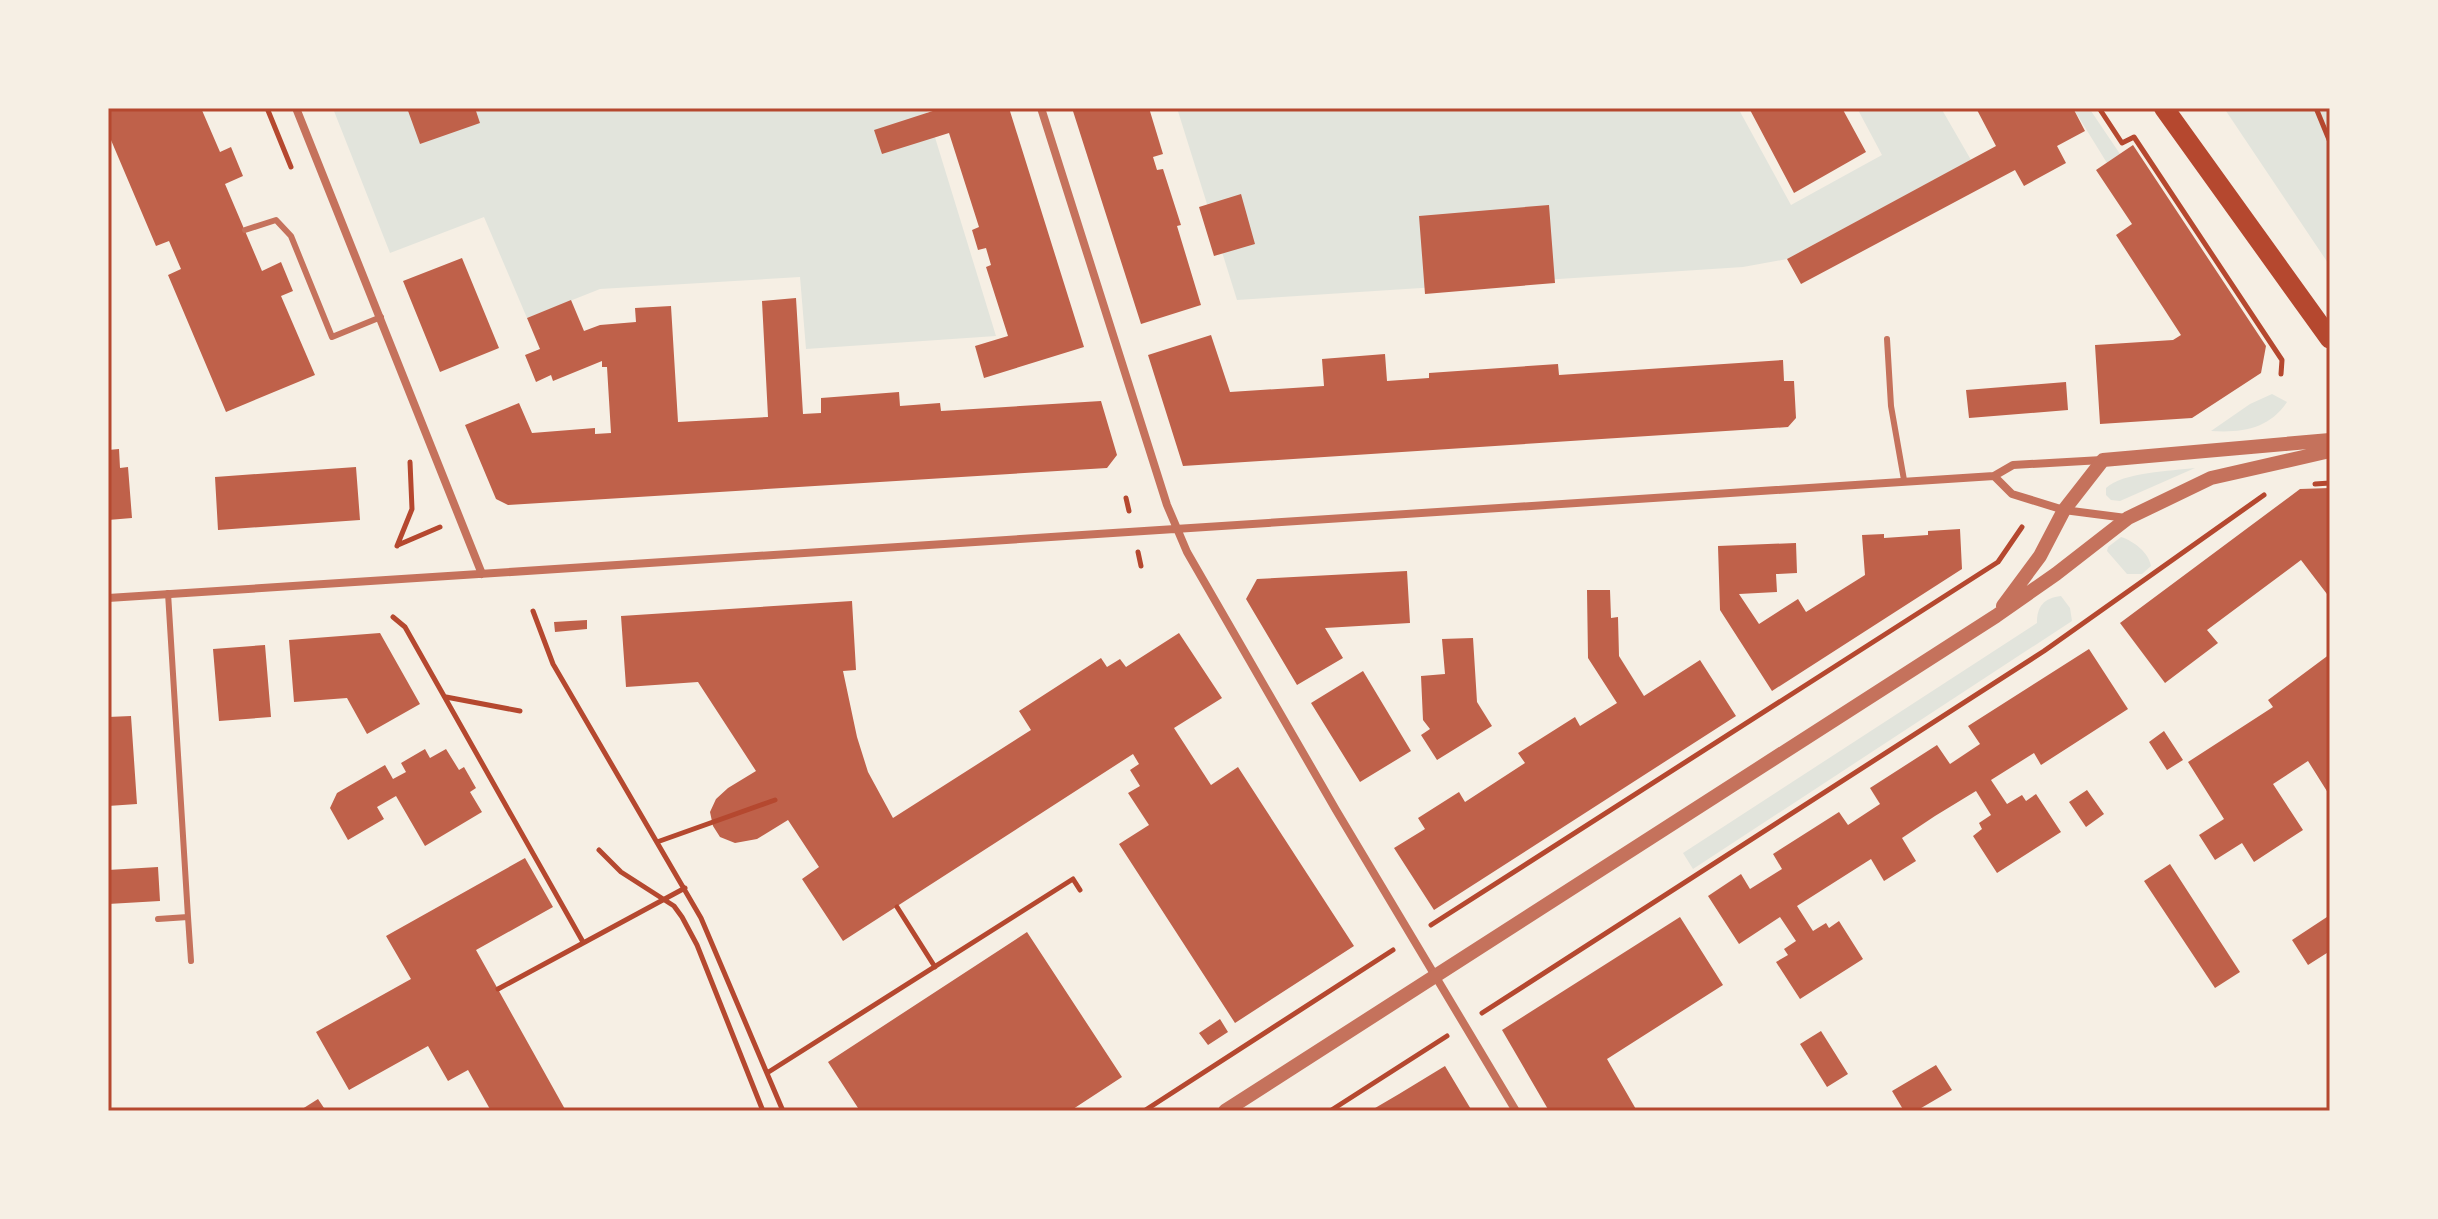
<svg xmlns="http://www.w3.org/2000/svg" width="2438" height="1219" font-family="Lato,sans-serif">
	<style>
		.green { fill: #e2e4dc }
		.building { fill: #bf614a }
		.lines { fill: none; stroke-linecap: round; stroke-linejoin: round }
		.path { stroke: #b5482f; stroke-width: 5 }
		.service { stroke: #c5725c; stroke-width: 6 }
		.minor { stroke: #c5725c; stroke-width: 8 }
		.tertiary { stroke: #c5725c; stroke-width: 14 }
		.primary { stroke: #b5482f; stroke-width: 20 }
		.neatline { fill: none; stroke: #b5482f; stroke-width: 3 }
	</style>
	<rect width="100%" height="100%" fill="#f6efe4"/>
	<!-- green -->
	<path class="green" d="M 345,108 L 926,108 L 996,336 L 806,349 L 800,277 L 600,289 L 527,318 L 484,217 L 390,253 L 334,111 Z
		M 1177,108 L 1738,108 L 1791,205 L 1882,155 L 1857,108 L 1941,108 L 1971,160 L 1787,259 L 1743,267 L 1237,300 Z
		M 2073,108 L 2089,108 L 2120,154 L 2107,163 Z
		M 2224,108 L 2330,108 L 2330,266 Z
		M 2272,394 L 2287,402 C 2269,429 2242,433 2211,431 L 2250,404 Z
		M 2195,468 L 2120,501 L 2111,500 L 2106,495 L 2106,488 C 2123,472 2171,471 2195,468 Z
		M 2121,537 C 2134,541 2149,553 2151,566 L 2142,574 L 2127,574 L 2107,551 L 2108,547 Z
		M 2061,596 L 2070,608 L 2072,621 L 1693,869 L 1683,853 L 2037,623 C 2037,606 2044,598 2061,596 Z"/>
	<!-- building -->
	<path class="building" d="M 108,108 L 201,108 L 220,152 L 231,147 L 243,176 L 225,184 L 262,271 L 281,262 L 293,291 L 281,296 L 315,375 L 226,412 L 168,275 L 181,269 L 169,241 L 156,246 L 108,133 Z
		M 407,108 L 475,108 L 480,123 L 420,144 Z
		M 942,108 L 1009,108 L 1084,347 L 984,378 L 975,346 L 1008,336 L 986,267 L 991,265 L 986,248 L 978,250 L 972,230 L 979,227 L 949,133 L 882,154 L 874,130 Z
		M 1072,108 L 1149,108 L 1163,154 L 1153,157 L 1157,170 L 1163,169 L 1181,225 L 1177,226 L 1201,305 L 1141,324 Z
		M 1749,108 L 1842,108 L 1866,152 L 1794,193 Z
		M 1976,108 L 2073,108 L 2085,131 L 2057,146 L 2066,163 L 2024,186 L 2015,170 L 1801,284 L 1787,259 L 1996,146 Z
		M 2133,145 L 2266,346 L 2261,373 L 2192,418 L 2100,424 L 2095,345 L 2173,340 L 2181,335 L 2116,235 L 2132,224 L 2096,170 Z
		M 1241,194 L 1255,244 L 1214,256 L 1199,207 Z
		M 1549,205 L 1555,283 L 1425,294 L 1419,216 Z
		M 462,258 L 499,348 L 440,372 L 403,281 Z
		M 796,298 L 803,414 L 821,413 L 821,398 L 899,392 L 900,406 L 940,403 L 941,411 L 1101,401 L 1117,455 L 1107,468 L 508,505 L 496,499 L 465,425 L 519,403 L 532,433 L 595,428 L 595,434 L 611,433 L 607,367 L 602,367 L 602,361 L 553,381 L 551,375 L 536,382 L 525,355 L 540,349 L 527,318 L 571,300 L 584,331 L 600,325 L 636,322 L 635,308 L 671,306 L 678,422 L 768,417 L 762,301 Z
		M 1211,335 L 1230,392 L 1324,386 L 1322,359 L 1385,354 L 1387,381 L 1429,378 L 1429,373 L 1558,364 L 1559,375 L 1783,360 L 1784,381 L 1794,381 L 1796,418 L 1788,427 L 1183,466 L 1148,355 Z
		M 2066,382 L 2068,410 L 1969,418 L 1966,390 Z
		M 119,449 L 120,468 L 128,467 L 132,518 L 108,520 L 108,450 Z
		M 356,467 L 360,520 L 218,530 L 215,477 Z
		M 2330,488 L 2330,598 L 2301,560 L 2207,630 L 2218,643 L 2165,683 L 2120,623 L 2300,489 Z
		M 1960,529 L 1962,569 L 1772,691 L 1720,610 L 1718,546 L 1796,543 L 1797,573 L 1776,574 L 1777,592 L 1739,594 L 1759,624 L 1798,599 L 1806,612 L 1865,575 L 1862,535 L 1884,534 L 1884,538 L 1928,535 L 1928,531 Z
		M 1407,571 L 1410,623 L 1325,628 L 1343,658 L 1297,685 L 1246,599 L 1257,579 Z
		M 1587,590 L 1610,590 L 1611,618 L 1618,617 L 1619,656 L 1644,696 L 1700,660 L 1736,716 L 1434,910 L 1394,848 L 1425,829 L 1418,818 L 1459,792 L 1465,802 L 1525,763 L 1518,753 L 1575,717 L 1580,726 L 1617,703 L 1588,658 Z
		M 852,601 L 856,670 L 843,671 L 857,737 L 868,772 L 893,818 L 1031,730 L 1019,711 L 1101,658 L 1107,667 L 1120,659 L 1126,667 L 1179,633 L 1222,698 L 1174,728 L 1211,785 L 1238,767 L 1354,946 L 1235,1023 L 1119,844 L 1149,825 L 1128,793 L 1140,786 L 1130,770 L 1139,764 L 1133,754 L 843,941 L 802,879 L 819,867 L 788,820 L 757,839 L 735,843 L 720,837 L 713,826 L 710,812 L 716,799 L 728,788 L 756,771 L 698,682 L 626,687 L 621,616 Z
		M 587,620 L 587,629 L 555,632 L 554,622 Z
		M 380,633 L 420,704 L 367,734 L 347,698 L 294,702 L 289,640 Z
		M 1473,638 L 1477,702 L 1492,726 L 1437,760 L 1421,735 L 1430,729 L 1423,720 L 1421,676 L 1445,674 L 1442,639 Z
		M 265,645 L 271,717 L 219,721 L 213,649 Z
		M 2089,649 L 2128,709 L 2041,765 L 2034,753 L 1991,780 L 2007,804 L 2022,795 L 2026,801 L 2036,794 L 2061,832 L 1997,873 L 1973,836 L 1982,829 L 1979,823 L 1991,815 L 1976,791 L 1935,816 L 1902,838 L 1916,861 L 1884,881 L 1871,859 L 1797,906 L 1813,931 L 1826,923 L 1829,928 L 1839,921 L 1863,959 L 1800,999 L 1776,962 L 1788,955 L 1784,949 L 1796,941 L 1780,917 L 1739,944 L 1708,896 L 1741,874 L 1750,889 L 1782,869 L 1773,854 L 1839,812 L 1848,825 L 1880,804 L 1870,788 L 1937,745 L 1950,764 L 1980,744 L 1968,726 Z
		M 2330,654 L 2330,796 L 2308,761 L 2273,784 L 2303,830 L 2254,862 L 2242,843 L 2215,860 L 2199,835 L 2224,819 L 2188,762 L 2273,707 L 2268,700 Z
		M 1363,671 L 1411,751 L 1360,782 L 1311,703 Z
		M 131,716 L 137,804 L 108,806 L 108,717 Z
		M 2164,731 L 2183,760 L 2167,770 L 2149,742 Z
		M 425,749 L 430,758 L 446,749 L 459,770 L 464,767 L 476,788 L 470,792 L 482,812 L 425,846 L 396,796 L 377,807 L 384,819 L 348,840 L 330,808 L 337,793 L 385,765 L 393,779 L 406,772 L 401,763 Z
		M 2087,790 L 2104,814 L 2086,827 L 2069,802 Z
		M 525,858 L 553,907 L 476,950 L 566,1111 L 491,1111 L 468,1070 L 448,1081 L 428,1046 L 349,1090 L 316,1032 L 411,979 L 386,936 Z
		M 2170,864 L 2240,972 L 2215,988 L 2144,881 Z
		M 158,867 L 160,901 L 108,904 L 108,870 Z
		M 2330,915 L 2330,951 L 2308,965 L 2292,940 Z
		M 1680,917 L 1723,985 L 1607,1059 L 1637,1111 L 1549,1111 L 1502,1030 Z
		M 1027,932 L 1122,1077 L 1070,1111 L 860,1111 L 828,1062 Z
		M 1220,1019 L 1228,1032 L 1208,1045 L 1199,1033 Z
		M 1821,1031 L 1848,1074 L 1827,1087 L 1800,1044 Z
		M 1936,1065 L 1952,1090 L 1916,1111 L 1904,1111 L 1892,1091 Z
		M 1445,1066 L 1472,1111 L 1370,1111 L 1399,1094 Z
		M 318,1099 L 326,1111 L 299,1111 Z"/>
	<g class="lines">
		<!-- path -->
		<path class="path" d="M 267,108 L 291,167
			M 2099,108 L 2122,143 L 2134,137 L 2282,360 L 2281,374
			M 2316,108 L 2330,142
			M 2315,484 L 2330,483
			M 1126,498 L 1129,511
			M 398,545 L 440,527
			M 397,546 L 412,509 L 410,462
			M 1138,552 L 1141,566
			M 533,611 L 553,664 L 701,918 L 783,1111
			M 393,617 L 405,627 L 583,942
			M 446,697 L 520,711
			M 657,842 L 775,800
			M 599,850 L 621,872 L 674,906 L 682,917 L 697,945 L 763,1111
			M 897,907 L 935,967
			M 1431,925 L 1998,562 L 2022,527
			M 498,989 L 685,888
			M 1482,1013 L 2044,651 L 2264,495
			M 767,1073 L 1073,879 L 1080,890
			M 1144,1111 L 1393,950
			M 1330,1111 L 1447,1036"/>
		<!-- service -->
		<path class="service" d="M 245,230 L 276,220 L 291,236 L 332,337 L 381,317
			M 1887,339 L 1891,406 L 1904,480
			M 188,917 L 191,961
			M 158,919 L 188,917 L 168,593"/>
		<!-- minor -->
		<path class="minor" d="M 296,108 L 482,574
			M 1041,108 L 1167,505 L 1187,552 L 1336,810 L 1516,1111
			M 1994,476 L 2012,494 L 2064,510 L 2126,518
			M 108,598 L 1994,476 L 2013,465 L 2102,460"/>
		<!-- tertiary -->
		<path class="tertiary" d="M 2003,606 L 2040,556 L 2064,510 L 2103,460 L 2330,440
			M 1225,1111 L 1996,616 L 2056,574 L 2128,518 L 2211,478 L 2330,451"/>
		<!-- primary -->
		<path class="primary" d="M 2164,108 L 2330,339"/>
	</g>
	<!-- border -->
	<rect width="2438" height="1219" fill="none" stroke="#f6efe4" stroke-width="220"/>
	<rect x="110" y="110" width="2218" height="999" class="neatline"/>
</svg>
